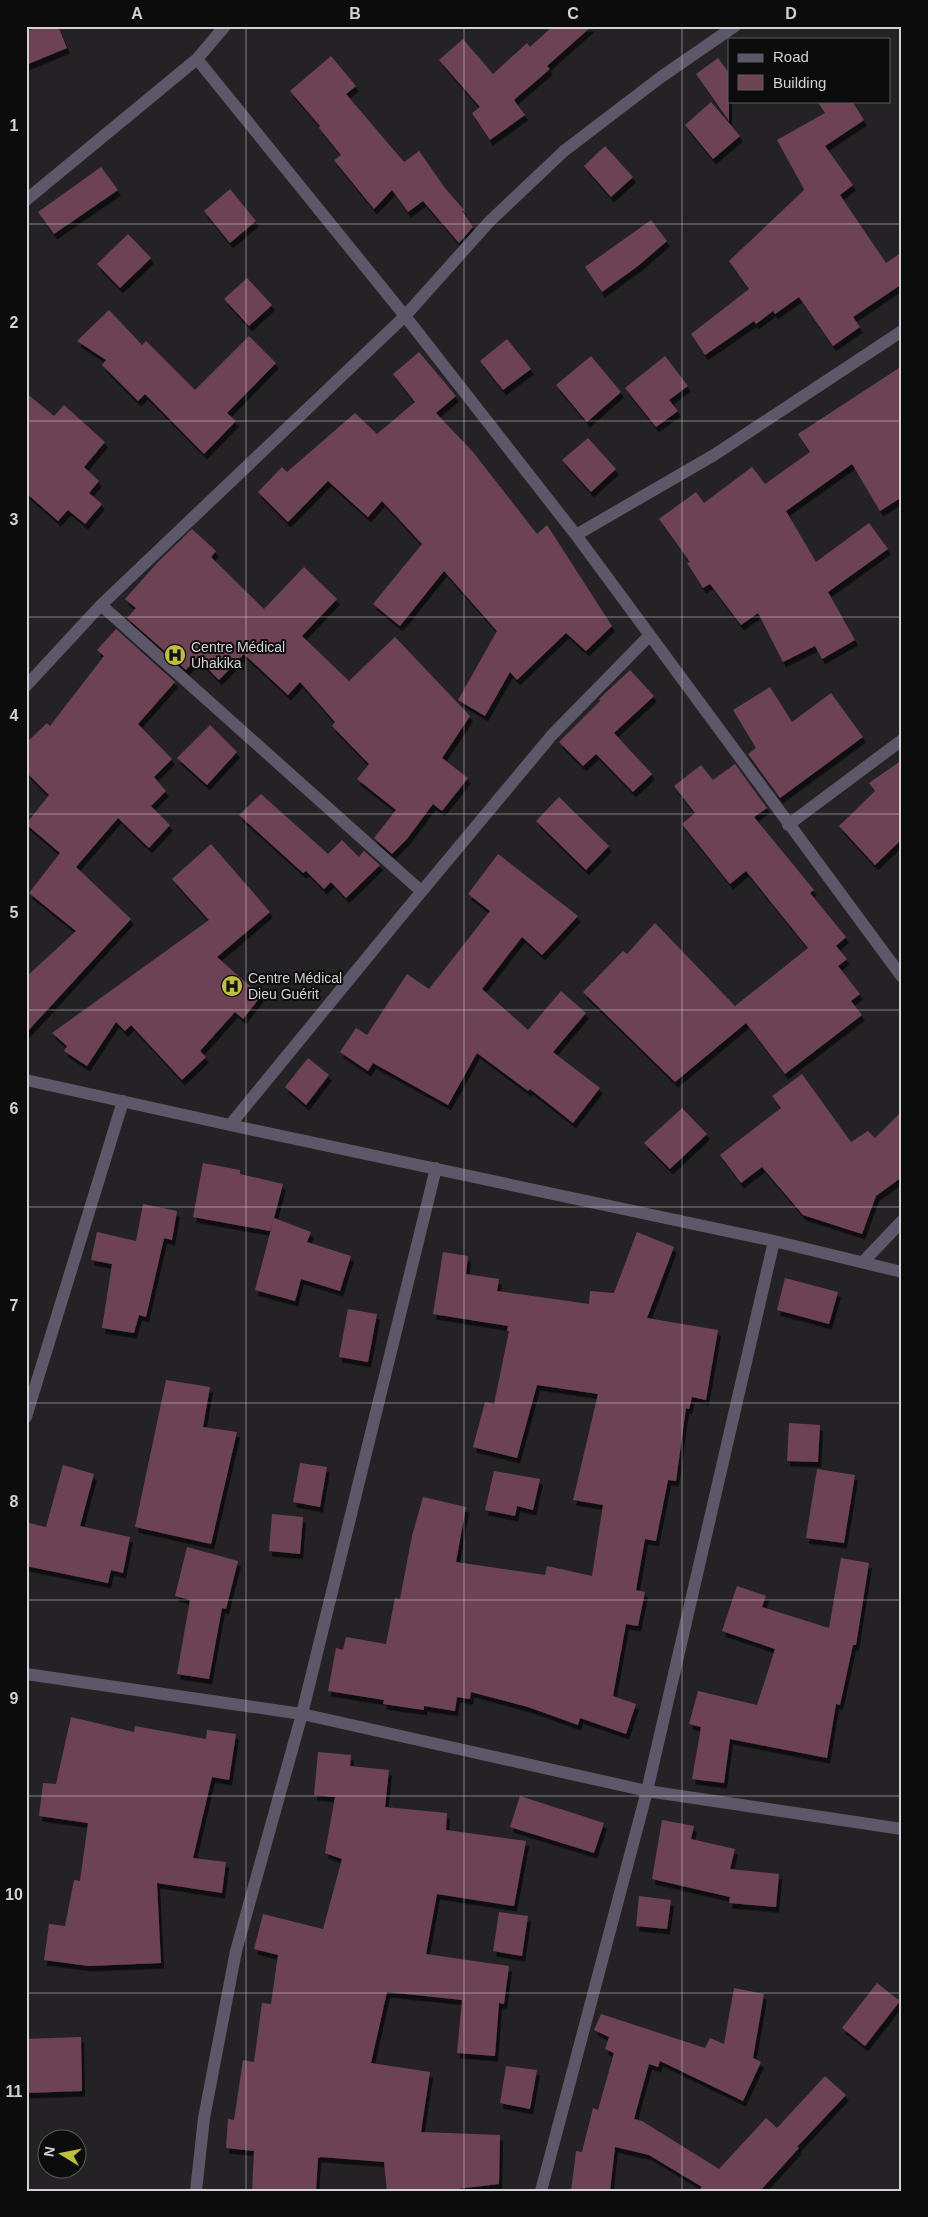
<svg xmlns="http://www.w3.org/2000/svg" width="928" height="2217" font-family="Helvetica,sans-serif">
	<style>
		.building { fill: #6e4354; filter: url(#shadow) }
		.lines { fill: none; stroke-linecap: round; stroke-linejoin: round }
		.minor { stroke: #5c5769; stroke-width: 12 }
		.grid { fill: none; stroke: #d3d2d3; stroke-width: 1; stroke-opacity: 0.55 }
		.labels { text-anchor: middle; stroke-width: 4; stroke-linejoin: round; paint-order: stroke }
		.poi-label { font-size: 14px; fill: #d3d2d3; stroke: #0d0c0d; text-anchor: start }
		.neatline { fill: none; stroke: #d3d2d3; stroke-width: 2 }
		.grid-label { font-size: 16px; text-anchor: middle; font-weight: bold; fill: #d3d2d3 }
	</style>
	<defs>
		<filter id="shadow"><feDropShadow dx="3" dy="5.5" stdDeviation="0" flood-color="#0009"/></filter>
	</defs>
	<rect width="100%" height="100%" fill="#242224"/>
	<!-- building -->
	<path class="building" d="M 39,26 L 58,26 L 67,48 L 26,65 L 26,32 Z
		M 553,26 L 592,26 L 547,66 L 550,69 L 514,100 L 525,115 L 490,140 L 472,113 L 480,107 L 439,60 L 463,39 L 493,74 L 527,43 L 530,47 Z
		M 331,56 L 356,86 L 346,94 L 404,162 L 419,151 L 445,188 L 464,210 L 462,211 L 473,227 L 459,243 L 423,201 L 408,212 L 392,190 L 374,209 L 334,160 L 341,155 L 319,128 L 320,126 L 290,91 Z
		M 718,58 L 729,73 L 729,121 L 696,74 Z
		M 817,101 L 852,101 L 864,120 L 825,146 L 853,185 L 840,195 L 886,263 L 902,252 L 902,284 L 853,317 L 860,327 L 833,346 L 799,297 L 775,314 L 773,311 L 756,324 L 754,321 L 705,355 L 691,334 L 749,289 L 729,261 L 803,191 L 804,189 L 777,140 L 825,113 Z
		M 711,102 L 740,136 L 713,159 L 685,125 Z
		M 605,146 L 633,177 L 611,197 L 584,166 Z
		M 101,167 L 118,190 L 54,234 L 38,212 Z
		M 230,189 L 256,221 L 230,243 L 204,211 Z
		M 651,220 L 667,241 L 638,266 L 602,292 L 585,267 Z
		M 128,234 L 151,258 L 120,288 L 97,264 Z
		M 247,278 L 272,305 L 249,326 L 224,299 Z
		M 109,310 L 142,345 L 146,341 L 195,390 L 249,336 L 276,363 L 227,413 L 236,421 L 204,454 L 145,394 L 138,401 L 102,365 L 106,360 L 77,341 Z
		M 507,339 L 531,369 L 503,390 L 480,361 Z
		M 419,352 L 456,396 L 436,413 L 473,452 L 537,534 L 547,525 L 612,626 L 586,651 L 566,633 L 517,680 L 510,672 L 485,716 L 458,700 L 497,631 L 444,571 L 400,626 L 373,604 L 422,544 L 382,501 L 368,517 L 328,481 L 288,522 L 258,492 L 282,467 L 287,472 L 355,413 L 377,434 L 415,402 L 393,374 Z
		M 591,356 L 621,392 L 587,422 L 556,385 Z
		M 665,356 L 688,386 L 669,400 L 678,411 L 656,427 L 625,388 Z
		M 902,366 L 902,497 L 880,511 L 852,464 L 786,511 L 816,562 L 869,523 L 888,549 L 828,592 L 855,640 L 822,659 L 815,646 L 783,662 L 758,613 L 741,625 L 710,584 L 703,588 L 687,563 L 690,562 L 659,519 L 696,492 L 704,503 L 752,467 L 765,484 L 810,452 L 798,434 Z
		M 26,393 L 54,416 L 64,405 L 105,442 L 84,467 L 99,481 L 89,493 L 102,504 L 85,524 L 68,510 L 58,521 L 26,493 Z
		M 588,438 L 616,469 L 591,492 L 562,460 Z
		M 192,529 L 216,551 L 211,557 L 264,609 L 304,567 L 337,599 L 302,636 L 349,681 L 395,637 L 470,716 L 442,758 L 468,778 L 442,811 L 433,804 L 407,839 L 392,854 L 374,838 L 396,810 L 357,779 L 369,764 L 332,726 L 335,722 L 300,682 L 288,695 L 244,654 L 219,680 L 197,658 L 186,670 L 127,618 L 136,608 L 125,599 L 158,562 Z
		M 116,629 L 175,682 L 138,724 L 172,759 L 154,777 L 166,791 L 151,806 L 170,825 L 149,848 L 118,818 L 76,867 L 131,919 L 26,1033 L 26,977 L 76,931 L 29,893 L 60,853 L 26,824 L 49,795 L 26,772 L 26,743 L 47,723 L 50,726 L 104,656 L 97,650 Z
		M 630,670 L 654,696 L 614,733 L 652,774 L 633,792 L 596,754 L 583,766 L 559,742 L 600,701 L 599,699 Z
		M 770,687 L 792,722 L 831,693 L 863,737 L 780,798 L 748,754 L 756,748 L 733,710 Z
		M 210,725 L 237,752 L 207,785 L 177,758 Z
		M 902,760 L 902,839 L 875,865 L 839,826 L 875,791 L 869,783 Z
		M 735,764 L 767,808 L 754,817 L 814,890 L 810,893 L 846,937 L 836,946 L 847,959 L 838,966 L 860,994 L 851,1001 L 862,1015 L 785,1074 L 746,1023 L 675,1082 L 583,992 L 623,951 L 627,954 L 655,923 L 735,1006 L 808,948 L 746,871 L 730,884 L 682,824 L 695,813 L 674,786 L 701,765 L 713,780 Z
		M 261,794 L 328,854 L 342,840 L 359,857 L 364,851 L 380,865 L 346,898 L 331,882 L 324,889 L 306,871 L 303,873 L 239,815 Z
		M 559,797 L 609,846 L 586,870 L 536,821 Z
		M 211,844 L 270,912 L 217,957 L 261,996 L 243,1019 L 235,1012 L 200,1051 L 206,1057 L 182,1080 L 131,1025 L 125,1031 L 116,1022 L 87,1066 L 64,1051 L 67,1046 L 52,1033 L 209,920 L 172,879 Z
		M 498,854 L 578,916 L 542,955 L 522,937 L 482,989 L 528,1030 L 561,991 L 586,1013 L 553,1052 L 600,1088 L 573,1123 L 530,1089 L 528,1091 L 477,1053 L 448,1105 L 373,1063 L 368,1071 L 340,1052 L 356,1028 L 367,1035 L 407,974 L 429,989 L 490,911 L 468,894 Z
		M 308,1058 L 329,1075 L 306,1105 L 285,1087 Z
		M 802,1074 L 851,1142 L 868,1131 L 875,1138 L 902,1111 L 902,1177 L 876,1196 L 862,1234 L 803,1215 L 762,1167 L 741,1183 L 720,1155 L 781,1108 L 772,1096 Z
		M 682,1108 L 707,1134 L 670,1169 L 644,1143 Z
		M 203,1163 L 240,1170 L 240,1174 L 283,1184 L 274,1218 L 311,1232 L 307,1242 L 351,1256 L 340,1291 L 301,1279 L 295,1301 L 255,1290 L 274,1218 L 270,1231 L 193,1217 Z
		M 143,1204 L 177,1211 L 172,1240 L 164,1238 L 146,1317 L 139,1315 L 134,1333 L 102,1328 L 112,1264 L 91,1260 L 97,1232 L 136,1241 Z
		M 637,1232 L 674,1247 L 647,1318 L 718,1330 L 706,1400 L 692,1397 L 689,1409 L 686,1408 L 676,1481 L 668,1480 L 656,1541 L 645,1539 L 636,1590 L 645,1592 L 638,1626 L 626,1624 L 613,1696 L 636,1704 L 626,1734 L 580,1718 L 578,1725 L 528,1707 L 471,1692 L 470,1699 L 457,1697 L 455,1711 L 424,1706 L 424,1710 L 383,1704 L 384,1700 L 328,1691 L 336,1648 L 343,1650 L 346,1637 L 386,1644 L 395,1598 L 400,1599 L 412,1536 L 423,1497 L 466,1507 L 456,1562 L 545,1575 L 547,1566 L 592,1576 L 603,1505 L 573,1500 L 598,1394 L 537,1385 L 517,1458 L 473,1447 L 485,1402 L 494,1404 L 509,1331 L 507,1331 L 508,1326 L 433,1314 L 443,1252 L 468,1256 L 466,1274 L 499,1279 L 497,1291 L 589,1304 L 590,1291 L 614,1293 Z
		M 785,1278 L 838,1292 L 829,1324 L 777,1310 Z
		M 348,1309 L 377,1314 L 368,1362 L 339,1357 Z
		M 166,1380 L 210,1387 L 203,1427 L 237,1432 L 211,1544 L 135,1527 Z
		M 789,1423 L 820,1425 L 818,1462 L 787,1461 Z
		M 300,1463 L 327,1467 L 320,1507 L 293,1502 Z
		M 63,1465 L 94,1474 L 80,1526 L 130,1537 L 123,1573 L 111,1570 L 108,1583 L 26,1566 L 26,1537 L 29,1523 L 46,1527 Z
		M 817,1469 L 855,1475 L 844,1543 L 806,1538 Z
		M 494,1471 L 540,1479 L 533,1510 L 517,1506 L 515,1516 L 485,1510 Z
		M 272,1514 L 303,1517 L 300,1554 L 269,1551 Z
		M 187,1547 L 238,1561 L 226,1609 L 222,1608 L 209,1679 L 177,1674 L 190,1600 L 175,1596 Z
		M 841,1558 L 869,1563 L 856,1645 L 853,1645 L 840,1705 L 836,1704 L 827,1758 L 730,1739 L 724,1783 L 692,1779 L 701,1727 L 689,1724 L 698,1691 L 757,1705 L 775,1649 L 722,1631 L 737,1586 L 766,1596 L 762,1607 L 829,1628 Z
		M 71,1717 L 134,1732 L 135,1726 L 206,1739 L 207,1730 L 236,1734 L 229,1780 L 212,1777 L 193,1858 L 226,1862 L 222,1893 L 157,1883 L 161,1963 L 89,1966 L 44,1960 L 49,1924 L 65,1926 L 74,1880 L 80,1881 L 88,1823 L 39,1816 L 43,1783 L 56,1784 Z
		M 318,1752 L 351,1755 L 350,1766 L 389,1770 L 385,1807 L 447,1813 L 446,1830 L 526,1841 L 514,1906 L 437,1894 L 426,1954 L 509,1966 L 504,2004 L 499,2003 L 495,2056 L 457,2053 L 462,2000 L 387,1992 L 371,2063 L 430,2072 L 421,2132 L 500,2135 L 499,2184 L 440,2191 L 387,2191 L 384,2162 L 321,2157 L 318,2158 L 316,2191 L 252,2191 L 254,2151 L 226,2148 L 228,2119 L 234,2120 L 243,2060 L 254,2062 L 262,2003 L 271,2004 L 278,1955 L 254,1949 L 263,1914 L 323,1929 L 342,1859 L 325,1853 L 335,1797 L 314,1795 Z
		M 520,1796 L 604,1823 L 594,1853 L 510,1827 Z
		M 662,1820 L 694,1826 L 691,1839 L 735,1849 L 730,1869 L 779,1874 L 776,1907 L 729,1903 L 730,1897 L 652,1879 Z
		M 639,1896 L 671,1900 L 667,1929 L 636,1926 Z
		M 499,1912 L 528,1916 L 522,1956 L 493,1951 Z
		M 877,1983 L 900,2001 L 865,2046 L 842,2028 Z
		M 734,1988 L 764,1994 L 753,2058 L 761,2062 L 743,2101 L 660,2061 L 658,2067 L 649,2064 L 634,2119 L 642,2121 L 719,2169 L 766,2118 L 777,2128 L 825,2076 L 846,2095 L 797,2147 L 799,2148 L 760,2191 L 698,2191 L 702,2187 L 649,2155 L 615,2147 L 610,2191 L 571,2191 L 576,2151 L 582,2152 L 593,2108 L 598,2110 L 614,2053 L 605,2049 L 609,2037 L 594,2030 L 601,2014 L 705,2048 L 710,2038 L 724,2044 Z
		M 81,2037 L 82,2091 L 26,2093 L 26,2039 Z
		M 506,2066 L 537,2070 L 530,2109 L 500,2103 Z"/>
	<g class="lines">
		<!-- minor -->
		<path class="minor" d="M 197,59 L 405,316 L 576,535 L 902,977
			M 26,200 L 197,59 L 225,26
			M 576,535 L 714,455 L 902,331
			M 101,605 L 421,891
			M 26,686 L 101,605 L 405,316 L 489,222 L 564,151 L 661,77 L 735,26
			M 788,825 L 902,740
			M 26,1080 L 230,1125 L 774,1241 L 902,1272
			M 230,1125 L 402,915 L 552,735 L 649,636
			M 863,1262 L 902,1221
			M 26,1417 L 123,1101
			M 26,1674 L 302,1714 L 647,1791 L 902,1829
			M 196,2191 L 204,2118 L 236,1951 L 302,1714 L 436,1168
			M 541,2191 L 647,1791 L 774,1241"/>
	</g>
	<!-- grid -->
	<path class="grid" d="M 246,26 L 246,2191M 464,26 L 464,2191M 682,26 L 682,2191M 26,224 L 902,224M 26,421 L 902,421M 26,617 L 902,617M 26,814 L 902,814M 26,1010 L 902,1010M 26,1207 L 902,1207M 26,1403 L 902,1403M 26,1600 L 902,1600M 26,1796 L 902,1796M 26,1993 L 902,1993"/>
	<!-- icons -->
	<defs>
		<g id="hospital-disc" transform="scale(1.125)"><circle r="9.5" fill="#bebf42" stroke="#0d0c0d"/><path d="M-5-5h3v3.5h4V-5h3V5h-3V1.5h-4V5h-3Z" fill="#111"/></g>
	</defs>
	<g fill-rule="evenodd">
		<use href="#hospital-disc" x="175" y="655"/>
		<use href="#hospital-disc" x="232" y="986"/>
	</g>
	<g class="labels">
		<!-- poi labels -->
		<g class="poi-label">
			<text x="191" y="652">Centre Médical<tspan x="191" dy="16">Uhakika</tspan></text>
			<text x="248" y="983">Centre Médical<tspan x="248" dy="16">Dieu Guérit</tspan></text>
		</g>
	</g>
	<!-- border -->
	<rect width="928" height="2217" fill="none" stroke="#0d0c0d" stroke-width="55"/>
	<!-- legend -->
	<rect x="728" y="38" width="162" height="65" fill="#0d0c0d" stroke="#5c5b5c"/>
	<rect x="738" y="54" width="25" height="8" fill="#5c5769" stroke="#5c5b5c"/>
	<text x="773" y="62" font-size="15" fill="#d3d2d3">Road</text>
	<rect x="738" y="75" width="25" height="15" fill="#6e4354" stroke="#5c5b5c"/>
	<text x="773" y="88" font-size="15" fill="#d3d2d3">Building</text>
	<!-- north arrow -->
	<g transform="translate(62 2154) rotate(280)"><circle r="24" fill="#0d0c0d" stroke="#5c5b5c"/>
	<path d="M0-4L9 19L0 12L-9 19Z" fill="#bebf42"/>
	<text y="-8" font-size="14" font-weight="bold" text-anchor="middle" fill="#d3d2d3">N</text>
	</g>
	<rect x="28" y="28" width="872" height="2162" class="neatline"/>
	<g class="grid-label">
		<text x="137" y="19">A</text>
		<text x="355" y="19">B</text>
		<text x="573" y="19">C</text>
		<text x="791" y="19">D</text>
		<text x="14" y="131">1</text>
		<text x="14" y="328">2</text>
		<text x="14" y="525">3</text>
		<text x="14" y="721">4</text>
		<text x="14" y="918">5</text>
		<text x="14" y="1114">6</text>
		<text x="14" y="1311">7</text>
		<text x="14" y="1507">8</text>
		<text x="14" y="1704">9</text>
		<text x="14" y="1900">10</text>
		<text x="14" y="2097">11</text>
	</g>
</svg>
